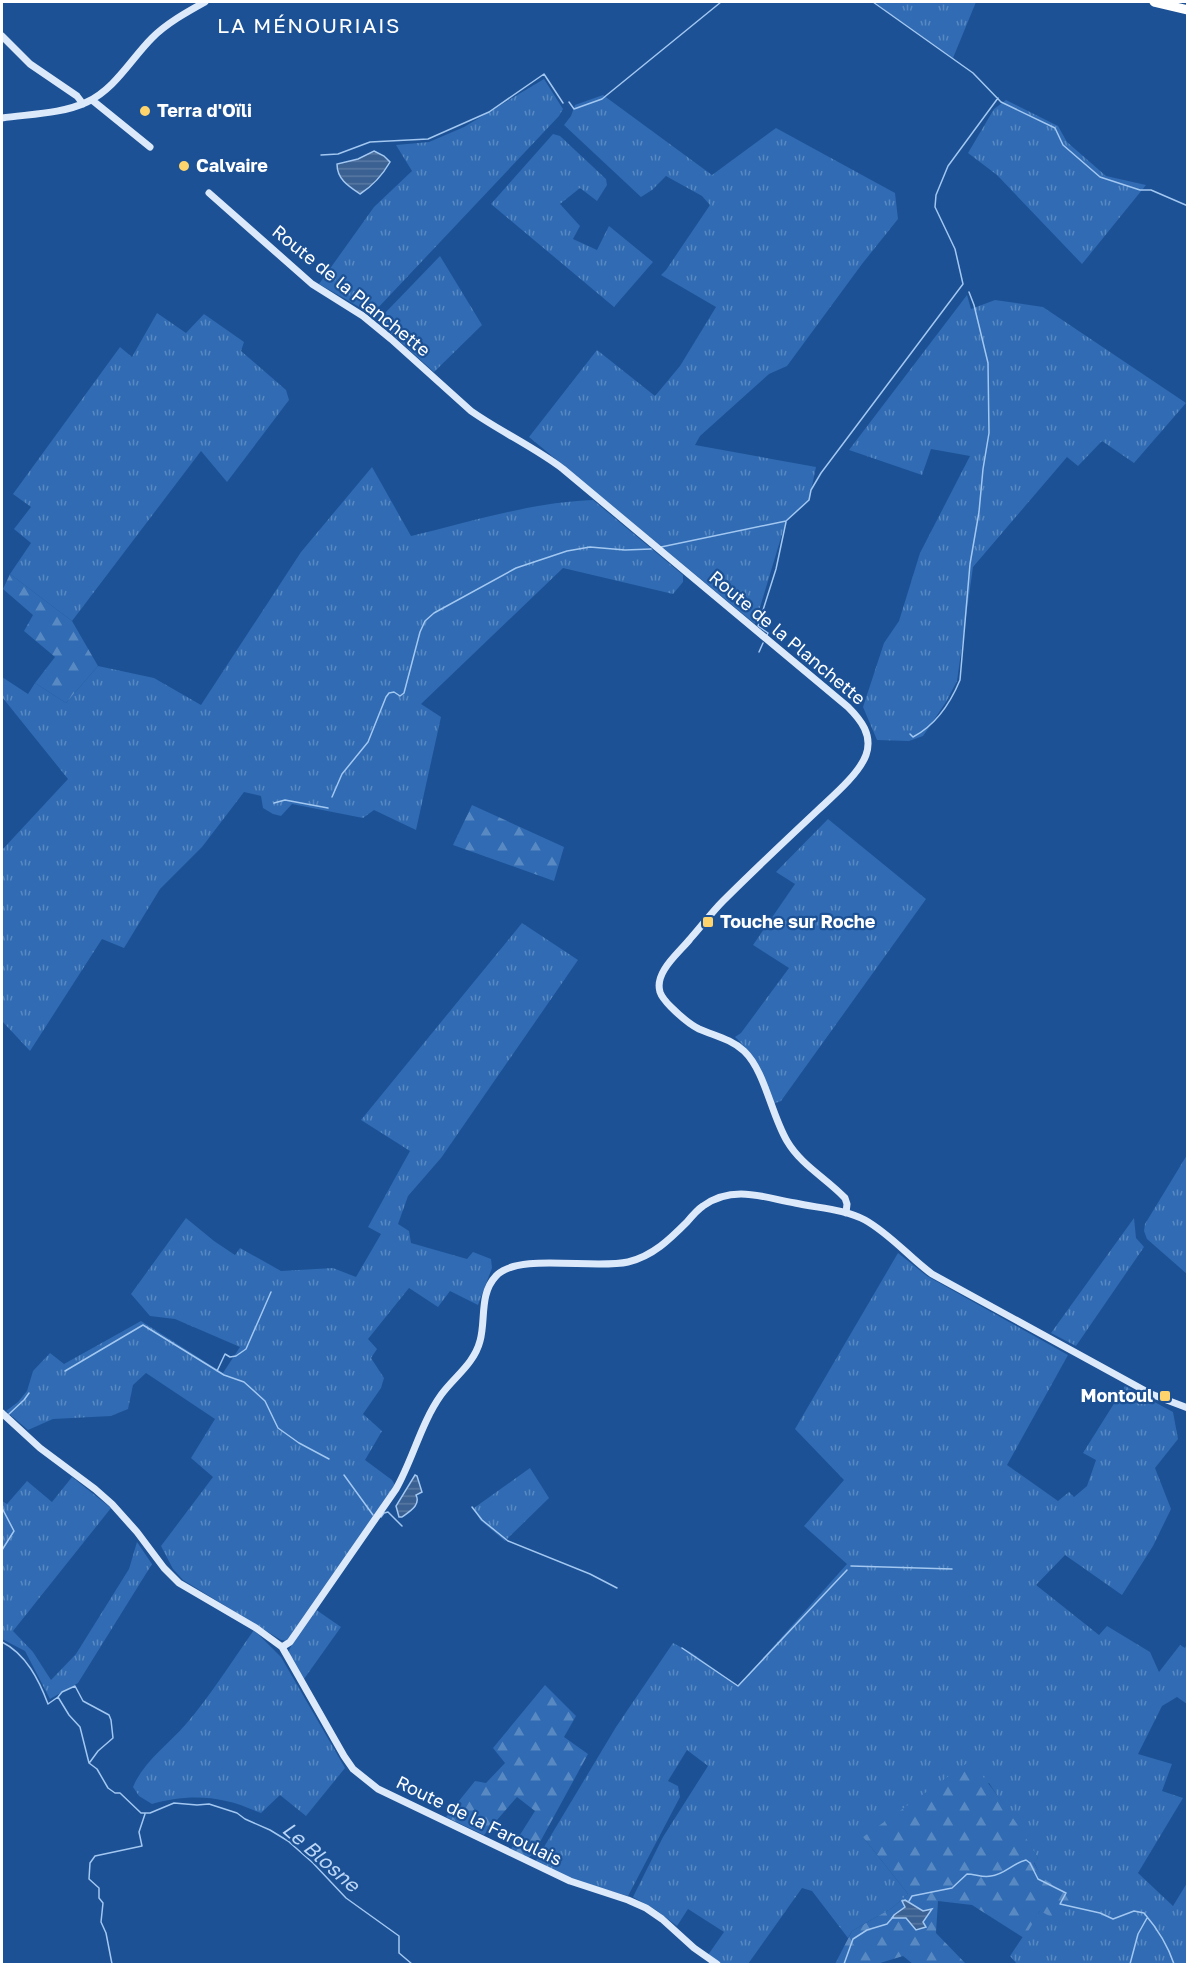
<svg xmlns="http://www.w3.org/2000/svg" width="1189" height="1966" font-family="'Golos Text',sans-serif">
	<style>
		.grass { fill: url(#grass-tufts) }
		.forest { fill: url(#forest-firs) }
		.water { fill: url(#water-rules); stroke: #a2c7f1; stroke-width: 1.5 }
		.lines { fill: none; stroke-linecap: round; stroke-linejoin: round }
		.stream { stroke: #a2c7f1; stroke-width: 1.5 }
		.secondary { stroke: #dce9fb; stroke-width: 7 }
		.highway { stroke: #fff; stroke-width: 9 }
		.poi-dot { fill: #ffd46d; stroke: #1c5195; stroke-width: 2 }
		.labels { text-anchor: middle; stroke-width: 4.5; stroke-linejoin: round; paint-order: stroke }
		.poi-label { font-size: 18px; font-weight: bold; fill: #fff; stroke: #1c5195; text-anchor: start }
		.street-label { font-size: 18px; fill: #fff; stroke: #1c5195 }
		.water-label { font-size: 20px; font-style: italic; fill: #bbd6f6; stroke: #1c5195 }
		.quarter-label { font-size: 21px; letter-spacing: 1.5px; fill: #fff; stroke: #1c5195 }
	</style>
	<defs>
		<pattern id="grass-tufts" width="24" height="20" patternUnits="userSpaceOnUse" patternTransform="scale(1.5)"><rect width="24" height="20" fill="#306bb3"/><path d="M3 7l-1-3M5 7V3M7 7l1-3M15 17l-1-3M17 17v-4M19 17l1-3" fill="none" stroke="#5989c2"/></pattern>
		<pattern id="forest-firs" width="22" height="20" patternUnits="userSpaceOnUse" patternTransform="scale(1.5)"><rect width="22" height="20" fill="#306bb3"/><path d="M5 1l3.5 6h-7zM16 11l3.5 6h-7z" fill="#5989c2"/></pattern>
		<pattern id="water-rules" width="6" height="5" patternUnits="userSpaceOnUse" patternTransform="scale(1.5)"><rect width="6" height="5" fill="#3b6192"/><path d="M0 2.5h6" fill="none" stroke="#5879a2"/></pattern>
	</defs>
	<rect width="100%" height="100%" fill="#1c5195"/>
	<!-- grass -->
	<path class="grass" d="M 875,2 L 976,2 L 953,58 L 888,12 Z
		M 544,79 L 563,109 L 559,116 L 375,311 L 368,312 L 319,284 L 374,207 L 412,171 L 396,145 L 429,142 L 464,127 Z
		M 603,95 L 712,175 L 776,128 L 895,193 L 898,219 L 862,264 L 787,366 L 769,374 L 700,436 L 695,445 L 816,467 L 809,500 L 786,521 L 755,624 L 529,437 L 597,350 L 655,396 L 680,366 L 716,307 L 661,275 L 666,270 L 710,205 L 702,196 L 666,176 L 652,190 L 641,197 L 564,125 L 571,116 L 575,105 Z
		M 1006,100 L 1058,126 L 1067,142 L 1106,176 L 1146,185 L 1082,264 L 997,175 L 968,153 L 994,109 Z
		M 553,134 L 560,136 L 606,179 L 607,185 L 597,201 L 580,188 L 560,204 L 580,226 L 573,239 L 597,250 L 609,226 L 653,262 L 614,307 L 491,204 Z
		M 440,256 L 482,325 L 434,372 L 385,328 L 383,320 L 386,312 Z
		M 967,295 L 971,309 L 995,300 L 1043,307 L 1186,403 L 1134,463 L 1102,441 L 1078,466 L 1067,457 L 973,567 L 957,681 L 946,702 L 923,736 L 909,741 L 877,740 L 863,707 L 884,643 L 899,621 L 920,553 L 970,456 L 931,449 L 922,475 L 849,450 Z
		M 157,313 L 186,333 L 204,314 L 244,342 L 241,351 L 286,390 L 289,400 L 227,482 L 201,451 L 72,621 L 10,574 L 31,543 L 14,529 L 31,507 L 13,494 L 120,347 L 132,357 Z
		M 372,467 L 411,536 C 471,522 532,502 593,500 L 683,575 L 683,582 L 673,594 L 563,568 L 421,704 L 441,717 L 416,830 L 374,810 L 363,818 L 292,804 L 281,816 L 273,814 L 263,808 L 261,796 L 244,792 L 202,847 L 160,889 L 124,948 L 102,939 L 30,1051 L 2,1021 L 2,850 L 68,779 L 2,697 L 2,677 L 28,694 L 35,683 L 66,703 L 98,666 L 154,678 L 201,705 L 301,552 Z
		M 828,819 L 926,899 L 781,1101 L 773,1104 C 762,1073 760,1061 735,1037 L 741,1033 L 789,968 L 753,945 L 795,884 L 776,872 Z
		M 522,923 L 578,960 L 441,1158 L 408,1196 L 398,1224 L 409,1231 L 411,1243 L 467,1259 L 473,1252 L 491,1259 L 492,1268 L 478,1305 L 450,1291 L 438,1307 L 409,1288 L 368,1339 L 377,1349 L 371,1358 L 384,1378 L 381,1388 L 363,1414 L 382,1431 L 365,1460 L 392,1480 L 395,1485 L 287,1641 L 281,1640 L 183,1580 L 173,1569 L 161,1546 L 213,1477 L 191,1458 L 215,1419 L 146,1373 L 133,1385 L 128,1409 L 111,1416 L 53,1419 L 28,1430 L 6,1411 L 18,1402 L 27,1391 L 33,1371 L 50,1353 L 64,1364 L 141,1321 L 223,1373 L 240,1347 L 175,1319 L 150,1316 L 131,1294 L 186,1218 L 214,1241 L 235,1255 L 240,1248 L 281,1271 L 333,1268 L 356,1277 L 381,1234 L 368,1227 L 410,1151 L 361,1120 Z
		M 1187,1155 L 1187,1274 L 1147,1239 L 1144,1231 L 1145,1224 Z
		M 1134,1218 L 1136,1238 L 1144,1247 L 1076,1346 L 1051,1333 Z
		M 898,1253 L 927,1276 L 1068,1355 L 1007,1465 L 1058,1501 L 1069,1492 L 1074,1497 L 1087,1486 L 1096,1460 L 1083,1453 L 1125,1386 L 1173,1412 L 1178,1439 L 1155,1468 L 1171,1509 L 1153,1546 L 1122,1595 L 1065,1555 L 1036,1585 L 1099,1635 L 1107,1626 L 1150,1652 L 1159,1672 L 1180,1645 L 1185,1648 L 1187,1644 L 1187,1704 L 1177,1697 L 1162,1706 L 1138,1754 L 1172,1764 L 1162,1791 L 1183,1798 L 1138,1873 L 1173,1906 L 1187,1883 L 1187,1964 L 1017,1964 L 1010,1956 L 1040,1911 L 1048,1882 L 1041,1877 L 1034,1862 L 1038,1858 L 989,1783 L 863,1837 L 908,1894 L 892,1908 L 852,1931 L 848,1938 L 812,1891 L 802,1888 L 748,1964 L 722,1964 L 708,1955 L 724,1932 L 688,1909 L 677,1926 L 656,1910 L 633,1897 L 663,1837 L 708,1766 L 687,1750 L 668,1781 L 678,1786 L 680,1797 L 628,1896 L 580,1882 L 535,1862 L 616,1727 L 673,1643 L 692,1653 L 738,1686 L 847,1564 L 804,1526 L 844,1480 L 795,1429 Z
		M 530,1468 L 549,1498 L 505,1541 L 480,1520 L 474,1508 Z
		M 72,1477 L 111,1508 L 13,1631 L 33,1652 L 51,1680 L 76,1654 L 129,1569 L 137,1542 L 152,1564 L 78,1683 L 50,1699 L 25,1651 L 2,1639 L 2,1501 L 7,1504 L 27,1481 L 52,1502 Z
		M 315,1609 L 341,1627 L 304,1679 L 288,1653 L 292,1644 Z
		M 254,1630 L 281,1657 L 345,1768 L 306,1816 L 280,1795 L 261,1813 C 250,1809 238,1803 226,1801 C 202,1795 175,1797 152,1804 L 139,1796 L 133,1787 C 143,1762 169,1744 186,1724 C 211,1695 232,1661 254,1630 Z"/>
	<!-- forest -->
	<path class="forest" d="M 10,574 L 72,621 L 98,666 L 66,703 L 35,683 L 55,657 L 24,631 L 33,615 L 3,589 Z
		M 472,805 L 564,847 L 554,881 L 453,845 Z
		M 545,1685 L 576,1716 L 564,1737 L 588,1754 L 534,1853 L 528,1858 L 511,1849 L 535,1811 L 517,1797 L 484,1835 L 446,1817 L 475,1781 L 486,1783 L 505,1763 L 493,1748 Z
		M 970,1761 C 996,1791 1018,1824 1038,1858 L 1034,1863 C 1045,1885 1049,1882 1071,1890 L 1072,1903 L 1059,1921 L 1040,1911 L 1024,1938 L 972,1905 L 938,1901 L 936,1933 L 966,1964 L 913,1964 L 903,1956 L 877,1964 L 835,1964 L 852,1931 L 892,1908 L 908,1894 L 863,1837 Z"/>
	<!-- water -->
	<path class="water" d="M 374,151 L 384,156 L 390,162 C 382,176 374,185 360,194 C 348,186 337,179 337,164 L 358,159 Z
		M 415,1475 L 417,1476 L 422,1492 L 416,1495 C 421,1505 410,1511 402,1517 L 399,1517 L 396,1506 Z
		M 905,1900 L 923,1911 L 932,1909 L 923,1922 L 926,1927 L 916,1930 L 906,1918 L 892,1918 L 894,1915 L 905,1907 L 902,1901 Z"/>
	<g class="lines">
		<!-- stream -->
		<path class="stream" d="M 873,2 L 973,73 L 1001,102 L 1055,128 L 1063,145 L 1100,177 L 1140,190 L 1151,190 L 1188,206
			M 569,102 L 574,109 L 602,99 L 721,2
			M 321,155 L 338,154 L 370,142 L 428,139 L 489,112 L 544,74 L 563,103
			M 661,547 L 786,521 L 809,500 L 811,490 L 821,473 L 963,284 L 955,249 L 935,207 L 936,195 L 948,166 L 998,98
			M 767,635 L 768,633 L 758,626 L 776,569 L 786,522
			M 759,652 L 763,643
			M 910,734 L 913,737 C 936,725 950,704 960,680 L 970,564 L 979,512 L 983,469 L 989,433 L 988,363 L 974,305 L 969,292
			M 332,797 L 342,774 L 368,742 L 386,697 L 389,693 L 394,692 L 400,696 L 404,693 L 420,632 L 425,621 L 434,613 L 516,568 L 567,551 L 590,547 L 625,550 L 651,549
			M 274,803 L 285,800 L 328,808
			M 65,1371 L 143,1325 L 224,1375 L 244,1382 L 265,1401 L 278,1428 L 299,1443 L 329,1459
			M 217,1371 L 225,1354 L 230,1357 L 236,1356 L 246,1349 L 271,1292
			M 9,1414 L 24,1400 L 29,1393
			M 344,1475 L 373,1515
			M 472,1507 L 482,1520 L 508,1541 L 590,1574 L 617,1588
			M 2,1508 L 14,1531 L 2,1550
			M 381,1517 L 384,1513 L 388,1512 L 402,1526
			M 851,1566 L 952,1569
			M 2,1642 C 26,1654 39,1680 48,1704 L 58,1697 L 69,1715 L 80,1727 L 89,1763 L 97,1769 L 108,1788 L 115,1793 L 120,1793 L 141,1813 L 150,1813 L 174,1803 L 197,1805 L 209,1804 L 237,1813 L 245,1819 L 270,1830 L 288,1841 L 313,1863 L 346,1898 L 399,1936 L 399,1953 L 412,1964
			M 682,1648 L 738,1686 L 847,1570
			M 58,1697 L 62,1692 L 75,1686 L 83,1701 L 109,1715 L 111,1720 L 113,1738 L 98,1751 L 90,1762
			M 909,1901 L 912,1896 L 952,1888 L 967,1874 C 975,1874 983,1878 991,1876 C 1004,1875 1013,1863 1026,1860 L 1030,1863 L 1038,1879 L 1066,1893 L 1060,1904 L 1100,1913 L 1113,1919 L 1134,1911 L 1144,1913 C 1156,1927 1168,1946 1174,1964
			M 112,1964 L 106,1933 L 101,1922 L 103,1903 L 99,1898 L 99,1888 L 89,1879 L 90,1863 L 95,1856 L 142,1846 L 139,1832 L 145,1814
			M 844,1964 L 853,1939 L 867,1930 L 887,1924 L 893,1917
			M 1130,1964 L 1138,1934 L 1147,1918"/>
		<!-- secondary -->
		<path class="secondary" d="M 2,36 L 30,64 L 77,96 L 83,104
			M 92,100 L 150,147
			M 2,118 C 29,114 62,114 87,102 C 115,89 131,59 152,38 C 167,23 187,12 205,2
			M 209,193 L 312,284 L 363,316 L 391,339 L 471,411 C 501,432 534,447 563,469 L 848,707 C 861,720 873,735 866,755 C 859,774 833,796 818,810 C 786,840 754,870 723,901 C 711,913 701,927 690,939 C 679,953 654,972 660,992 C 662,998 666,1002 671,1007 C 679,1015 689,1024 699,1029 C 715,1036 731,1039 744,1051 C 765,1071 771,1114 787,1141 C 801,1165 826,1178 845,1198 L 847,1204 L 846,1213
			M 2,1413 L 40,1448 L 95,1489 L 112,1504 L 137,1532 L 164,1568 L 179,1583 L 256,1628 L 282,1647 L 290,1642 L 396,1489 C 413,1459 421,1423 441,1395 C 454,1377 474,1364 480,1341 C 486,1320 479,1294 496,1276 C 518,1252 594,1270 628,1262 C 653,1256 670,1239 687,1222 C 692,1216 697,1210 703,1206 C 714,1198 728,1194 741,1194 C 759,1194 777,1200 795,1203 C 817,1208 845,1209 865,1220 C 890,1234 909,1257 932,1274 L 1151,1394 L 1188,1408
			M 282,1647 L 344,1756 L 353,1769 L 378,1789 L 570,1881 L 628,1900 L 646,1908 L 662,1919 L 694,1948 L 717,1964"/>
		<!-- highway -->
		<path class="highway" d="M 1154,2 L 1188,10"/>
	</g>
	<!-- markers -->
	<g class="poi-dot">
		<circle cx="145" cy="111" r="6"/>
		<circle cx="184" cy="166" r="6"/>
		<rect x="702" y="916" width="12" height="12" rx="3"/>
		<rect x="1159" y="1390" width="12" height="12" rx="3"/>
	</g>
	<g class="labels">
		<!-- poi labels -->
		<g class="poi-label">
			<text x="157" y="117">Terra d'Oïli</text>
			<text x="196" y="172">Calvaire</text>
			<text x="720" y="928">Touche sur Roche</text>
			<text x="1153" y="1402" text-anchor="end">Montoul</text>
		</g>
		<!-- street labels -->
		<g class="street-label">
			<text transform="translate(351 291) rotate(39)" y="6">Route de la Planchette</text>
			<text transform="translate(787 638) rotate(40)" y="6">Route de la Planchette</text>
			<text transform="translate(479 1821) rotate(26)" y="6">Route de la Faroulais</text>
		</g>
		<!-- water labels -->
		<g class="water-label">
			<text transform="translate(321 1857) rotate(41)" y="7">Le Blosne</text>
		</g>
		<!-- quarter labels -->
		<g class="quarter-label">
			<text x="309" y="33">LA MÉNOURIAIS</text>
		</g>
	</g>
	<!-- border -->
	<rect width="1189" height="1966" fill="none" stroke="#ffffff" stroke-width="6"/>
</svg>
